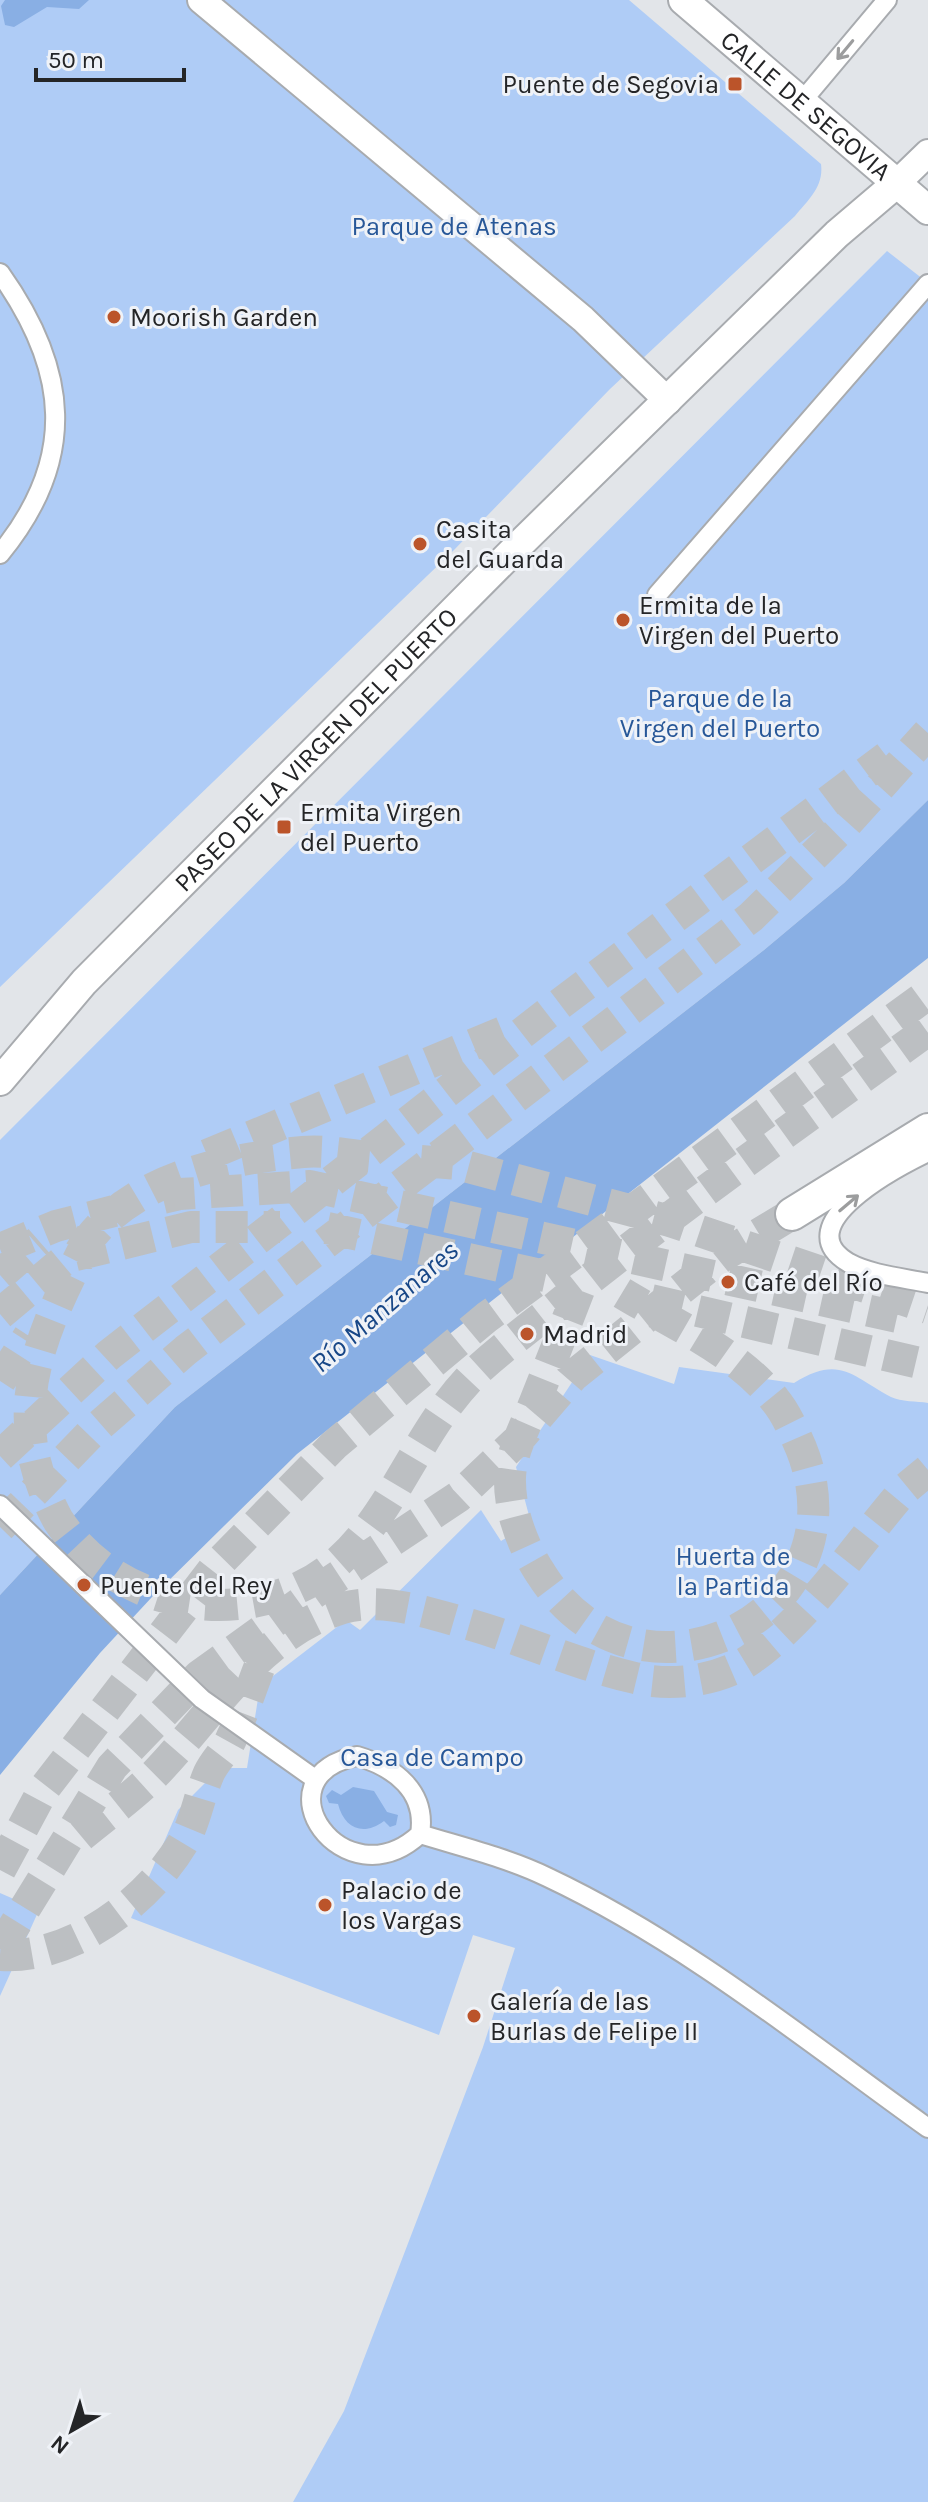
<svg xmlns="http://www.w3.org/2000/svg" width="928" height="2502" font-family="Karla,sans-serif">
	<style>
		.green { fill: #afccf6 }
		.water { fill: #89afe4 }
		.lines { fill: none; stroke-linecap: round; stroke-linejoin: round }
		.highway-tunnel { stroke: #bcbfc2; stroke-width: 32; stroke-dasharray: 32 16; stroke-linecap: butt }
		.street-casing { stroke: #a8abaf; stroke-width: 22 }
		.secondary-casing { stroke: #a8abaf; stroke-width: 30 }
		.primary-casing { stroke: #a8abaf; stroke-width: 32 }
		.highway-casing { stroke: #a8abaf; stroke-width: 36 }
		.street { stroke: #fff; stroke-width: 18 }
		.secondary { stroke: #fff; stroke-width: 26 }
		.primary { stroke: #fff; stroke-width: 28 }
		.highway { stroke: #fff; stroke-width: 32 }
		.oneway { stroke: #9c9d9e }
		.poi-dot { fill: #bb542a; stroke: #eff2f7; stroke-width: 3 }
		.labels { text-anchor: middle; stroke-width: 6; stroke-linejoin: round; paint-order: stroke }
		.poi-label { font-size: 26px; fill: #242527; stroke: #eff2f7; text-anchor: start }
		.street-label { font-size: 26px; fill: #242527; stroke: #eff2f7 }
		.park-label { font-size: 26px; fill: #275798; stroke: #eff2f7 }
		.water-label { font-size: 28px; font-style: italic; fill: #184787; stroke: #eff2f7 }
	</style>
	<rect width="100%" height="100%" fill="#e2e5e9"/>
	<!-- green -->
	<path class="green" d="M 0,0 L 629,0 L 821,164 C 824,187 808,200 795,216 L 610,389 L 454,550 L 0,987 Z
		M 887,251 L 928,283 L 928,800 L 844,883 L 764,950 L 175,1407 L 0,1595 L 0,1140 Z
		M 590,1355 L 674,1384 L 679,1367 L 794,1383 C 840,1354 853,1377 891,1397 C 901,1402 917,1401 928,1403 L 928,2502 L 293,2502 L 344,2411 L 483,2047 L 515,1948 L 473,1935 L 439,2035 L 131,1918 L 178,1810 L 220,1768 L 247,1768 L 260,1686 L 346,1620 L 360,1630 L 481,1510 L 501,1541 L 531,1523 L 516,1467 Z
		M 0,1893 L 39,1910 L 0,1996 Z"/>
	<!-- water -->
	<path class="water" d="M 5,0 L 89,0 L 79,9 L 47,7 L 14,27 L 5,25 L 1,6 Z
		M 928,800 L 928,958 L 297,1454 L 152,1597 L 100,1653 L 0,1775 L 0,1595 L 175,1407 L 764,950 L 844,883 Z
		M 353,1787 L 374,1791 L 387,1812 L 398,1815 L 396,1825 L 390,1827 L 384,1821 C 363,1837 344,1828 338,1804 L 329,1803 L 326,1796 L 332,1790 L 341,1795 Z"/>
	<g class="lines">
		<!-- highway-tunnel -->
		<path class="highway-tunnel" d="M 207,1155 L 508,1030
			M 421,1161 L 457,1164 L 670,1221 L 928,1308
			M 163,1198 L 180,1194 L 310,1186 L 897,1317
			M 327,1228 L 559,1279
			M 92,1233 C 41,1332 0,1413 58,1520 C 109,1598 215,1627 300,1587 C 388,1546 409,1433 480,1368 C 510,1341 544,1317 575,1291 C 689,1200 809,1116 928,1030
			M 0,1249 L 56,1226 L 114,1211
			M 80,1252 C 125,1179 223,1159 303,1152 C 325,1150 349,1155 371,1157
			M 0,1275 L 39,1241
			M 579,1290 C 565,1326 551,1362 537,1397 C 528,1421 511,1451 510,1477 C 509,1511 523,1547 541,1574 C 638,1728 869,1616 801,1448 C 794,1432 786,1413 775,1400 C 738,1352 673,1324 622,1293
			M 651,1300 L 928,1365
			M 0,1314 L 68,1257 L 191,1227 L 280,1227
			M 0,1381 L 29,1336
			M 0,1456 L 110,1354 L 548,1013 L 887,757
			M 0,1527 L 92,1432 L 186,1350 L 751,917 L 846,824 L 928,733
			M 81,1836 C 105,1816 132,1797 155,1774 C 213,1714 258,1634 343,1608 C 382,1597 430,1613 468,1624 C 524,1640 578,1665 635,1678 C 671,1687 720,1681 751,1659 C 810,1617 858,1543 905,1489 L 928,1470
			M 0,1870 L 43,1790 L 216,1566 L 334,1445 L 487,1317 L 928,994
			M 0,1949 L 112,1767 L 199,1676 L 325,1585 L 458,1497 L 518,1440 L 573,1376 L 721,1257 L 792,1214
			M 0,1955 C 72,1960 149,1901 184,1841 C 196,1820 199,1796 209,1773 C 215,1760 227,1750 232,1737 C 243,1714 251,1688 261,1663"/>
		<!-- street casing -->
		<g class="street-casing">
			<path id="street" d="M 803,100 L 887,0
				M 0,273 C 69,370 78,459 0,554
				M 657,595 L 928,284
				M 928,1152 C 899,1166 784,1225 849,1263 C 871,1275 904,1278 928,1283
				M 0,1505 L 202,1699 L 315,1779
				M 357,1756 C 394,1767 427,1791 420,1834 C 344,1904 255,1777 357,1756 Z
				M 420,1834 C 462,1847 508,1858 547,1877 C 685,1942 805,2040 928,2128"/>
		</g>
		<!-- secondary casing -->
		<g class="secondary-casing">
			<path id="secondary" d="M 201,0 L 583,319 L 668,401
				M 897,183 L 928,153"/>
		</g>
		<!-- primary casing -->
		<g class="primary-casing">
			<g id="primary">
				<path id="s1" d="M 683,0 L 928,210"/>
				<path id="s2" d="M 0,1081 L 84,982 L 516,548 L 837,234 L 897,183"/>
			</g>
		</g>
		<!-- highway casing -->
		<g class="highway-casing">
			<path id="highway" d="M 792,1214 L 928,1130"/>
		</g>
		<!-- street -->
		<use href="#street" class="street"/>
		<!-- secondary -->
		<use href="#secondary" class="secondary"/>
		<!-- primary -->
		<use href="#primary" class="primary"/>
		<!-- highway -->
		<use href="#highway" class="highway"/>
	</g>
	<!-- one-way arrows -->
	<defs><path id="oneway-shaft" d="M-6 0H5M1.5-3L5.5 0L1.5 3" fill="none" stroke-width="1.6" stroke-linecap="round" stroke-linejoin="round" transform="scale(2)"/></defs>
	<g class="oneway">
		<use href="#oneway-shaft" transform="translate(845 50) rotate(130)"/>
		<use href="#oneway-shaft" transform="translate(849 1203) rotate(-40)"/>
	</g>
	<!-- markers -->
	<g class="poi-dot">
		<rect x="727" y="76" width="16" height="16" rx="4"/>
		<circle cx="114" cy="317" r="8"/>
		<circle cx="420" cy="544" r="8"/>
		<circle cx="623" cy="620" r="8"/>
		<rect x="276" y="819" width="16" height="16" rx="4"/>
		<circle cx="728" cy="1282" r="8"/>
		<circle cx="527" cy="1334" r="8"/>
		<circle cx="84" cy="1585" r="8"/>
		<circle cx="325" cy="1905" r="8"/>
		<circle cx="474" cy="2016" r="8"/>
	</g>
	<g class="labels">
		<!-- poi labels -->
		<g class="poi-label">
			<text x="719" y="93" text-anchor="end">Puente de Segovia</text>
			<text x="130" y="326">Moorish Garden</text>
			<text x="436" y="538">Casita<tspan x="436" dy="30">del Guarda</tspan></text>
			<text x="639" y="614">Ermita de la<tspan x="639" dy="30">Virgen del Puerto</tspan></text>
			<text x="300" y="821">Ermita Virgen<tspan x="300" dy="30">del Puerto</tspan></text>
			<text x="744" y="1291">Café del Río</text>
			<text x="543" y="1343">Madrid</text>
			<text x="100" y="1594">Puente del Rey</text>
			<text x="341" y="1899">Palacio de<tspan x="341" dy="30">los Vargas</tspan></text>
			<text x="490" y="2010">Galería de las<tspan x="490" dy="30">Burlas de Felipe II</tspan></text>
		</g>
		<!-- street labels -->
		<g class="street-label">
			<text dy="9" stroke="none"><textPath href="#s1" startOffset="162">CALLE DE SEGOVIA</textPath></text>
			<text dy="9" stroke="none"><textPath href="#s2" startOffset="458">PASEO DE LA VIRGEN DEL PUERTO</textPath></text>
		</g>
		<!-- park labels -->
		<g class="park-label">
			<text x="454" y="235">Parque de Atenas</text>
			<text x="720" y="707">Parque de la<tspan x="720" dy="30">Virgen del Puerto</tspan></text>
			<text x="733" y="1565">Huerta de<tspan x="733" dy="30">la Partida</tspan></text>
			<text x="432" y="1766">Casa de Campo</text>
		</g>
		<!-- water labels -->
		<g class="water-label">
			<text transform="translate(384 1306) rotate(-41)" y="10">Río Manzanares</text>
		</g>
	</g>
	<!-- north arrow -->
	<g transform="translate(72 2430) rotate(219)" stroke="#eff2f7" stroke-width="6" paint-order="stroke">
	<path d="M0-6L14 30L0 20L-14 30Z" fill="#242527"/>
	<text y="-12" font-size="22" font-weight="bold" text-anchor="middle" fill="#242527">N</text>
	</g>
	<!-- scale -->
	<path d="M36 68v12h148v-12" fill="none" stroke="#242527" stroke-width="4"/>
	<text x="48" y="68" font-size="24" fill="#242527" stroke="#eff2f7" stroke-width="6" paint-order="stroke">50 m</text>
</svg>
